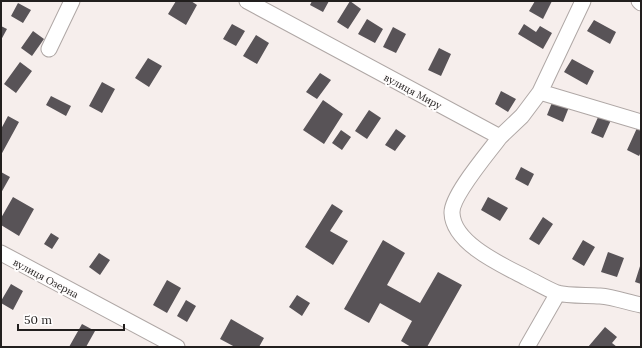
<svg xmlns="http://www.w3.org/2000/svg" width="642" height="348" font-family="Lora,serif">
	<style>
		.building { fill: #585357 }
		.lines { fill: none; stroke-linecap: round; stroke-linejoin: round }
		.minor-casing { stroke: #afa7a5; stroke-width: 17 }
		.minor { stroke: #fff; stroke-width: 15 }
		.labels { text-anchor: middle; stroke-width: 4; stroke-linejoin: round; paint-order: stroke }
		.street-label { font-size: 10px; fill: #221f1e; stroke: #fffdfd }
	</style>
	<rect width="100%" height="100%" fill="#f6eeec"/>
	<!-- building -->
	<path class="building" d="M 176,1 L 191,1 L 197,5 L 186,25 L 168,14 Z
		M 312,1 L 329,1 L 323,12 L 310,5 Z
		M 350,1 L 361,9 L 348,29 L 337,22 Z
		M 535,1 L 552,1 L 543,19 L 529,11 Z
		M 18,3 L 31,10 L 23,23 L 11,16 Z
		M 367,19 L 383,29 L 375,43 L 358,34 Z
		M 594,20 L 616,32 L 610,44 L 587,31 Z
		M 232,24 L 245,31 L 236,46 L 223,39 Z
		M 524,24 L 536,32 L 540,26 L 552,33 L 543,49 L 518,34 Z
		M 1,26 L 7,29 L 1,40 Z
		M 393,27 L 406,34 L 396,53 L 383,47 Z
		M 33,31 L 44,39 L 32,56 L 21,48 Z
		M 256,35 L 269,43 L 257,64 L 243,56 Z
		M 439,48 L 451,54 L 441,76 L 428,70 Z
		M 148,58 L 162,66 L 149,87 L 135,78 Z
		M 572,59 L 594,71 L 587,85 L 564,72 Z
		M 20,62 L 32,71 L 16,93 L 4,84 Z
		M 320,73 L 331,80 L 317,99 L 306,92 Z
		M 102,82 L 115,89 L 102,113 L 89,106 Z
		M 501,91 L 516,99 L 508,112 L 495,104 Z
		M 51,96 L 71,106 L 66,116 L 46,105 Z
		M 323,100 L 343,114 L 324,144 L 303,130 Z
		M 553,100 L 569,107 L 563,122 L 547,115 Z
		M 369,110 L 381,118 L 367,139 L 355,131 Z
		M 599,115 L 611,120 L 603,138 L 591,133 Z
		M 8,116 L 19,122 L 1,155 L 1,129 Z
		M 637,128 L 641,130 L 641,152 L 639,156 L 627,150 Z
		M 396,129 L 406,136 L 395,151 L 385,145 Z
		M 341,130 L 351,137 L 342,150 L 332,143 Z
		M 521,167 L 534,174 L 528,186 L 515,179 Z
		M 1,172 L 10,177 L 1,193 Z
		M 13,197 L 34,209 L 19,236 L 1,225 L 1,218 Z
		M 488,197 L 508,208 L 500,221 L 481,210 Z
		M 332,204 L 343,211 L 330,231 L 348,241 L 333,265 L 305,247 Z
		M 543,217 L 553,224 L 539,245 L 529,239 Z
		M 51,233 L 59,238 L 52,249 L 44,244 Z
		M 383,240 L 405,253 L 387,285 L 420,303 L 438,272 L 462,285 L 427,347 L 411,347 L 401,341 L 412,321 L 380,303 L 369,323 L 344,309 Z
		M 583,240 L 595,247 L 584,266 L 572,259 Z
		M 608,252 L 624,258 L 617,277 L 601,272 Z
		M 99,253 L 110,260 L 100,275 L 89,267 Z
		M 641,263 L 641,284 L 635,282 Z
		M 167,280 L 181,288 L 167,313 L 153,305 Z
		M 11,284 L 23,291 L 13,310 L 1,303 L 1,301 Z
		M 297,295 L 310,303 L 302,316 L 289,307 Z
		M 186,300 L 196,306 L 187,322 L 177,316 Z
		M 231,319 L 264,338 L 259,347 L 235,347 L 220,339 Z
		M 82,324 L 95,331 L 86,347 L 69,347 Z
		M 605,327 L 617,337 L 612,343 L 617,347 L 588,347 Z"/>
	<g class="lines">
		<!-- minor casing -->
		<g class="minor-casing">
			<path id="minor" d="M 247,1 L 500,137 C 489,152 451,196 452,213 C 453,244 504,266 527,278 C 537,283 547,289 557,293 C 568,296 587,295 600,296 C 613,297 627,302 641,305
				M 639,1 L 641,3
				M 49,49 L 72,1
				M 540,92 L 641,122
				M 500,137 L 522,116 L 540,92 L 583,1
				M 1,253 L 177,347
				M 527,347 L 558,293"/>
		</g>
		<!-- minor -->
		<use href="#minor" class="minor"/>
	</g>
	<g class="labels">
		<!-- street labels -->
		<g class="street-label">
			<text transform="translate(413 91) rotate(28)" y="4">вулиця Миру</text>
			<text transform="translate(46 278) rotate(28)" y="4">вулиця Озерна</text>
		</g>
	</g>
	<!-- border -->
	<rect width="642" height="348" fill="none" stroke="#221f1e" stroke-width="4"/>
	<!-- scale -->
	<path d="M18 324v6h106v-6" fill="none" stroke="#221f1e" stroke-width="2"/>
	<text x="24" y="324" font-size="12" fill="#221f1e" stroke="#fffdfd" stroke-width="3" paint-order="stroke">50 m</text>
</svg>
